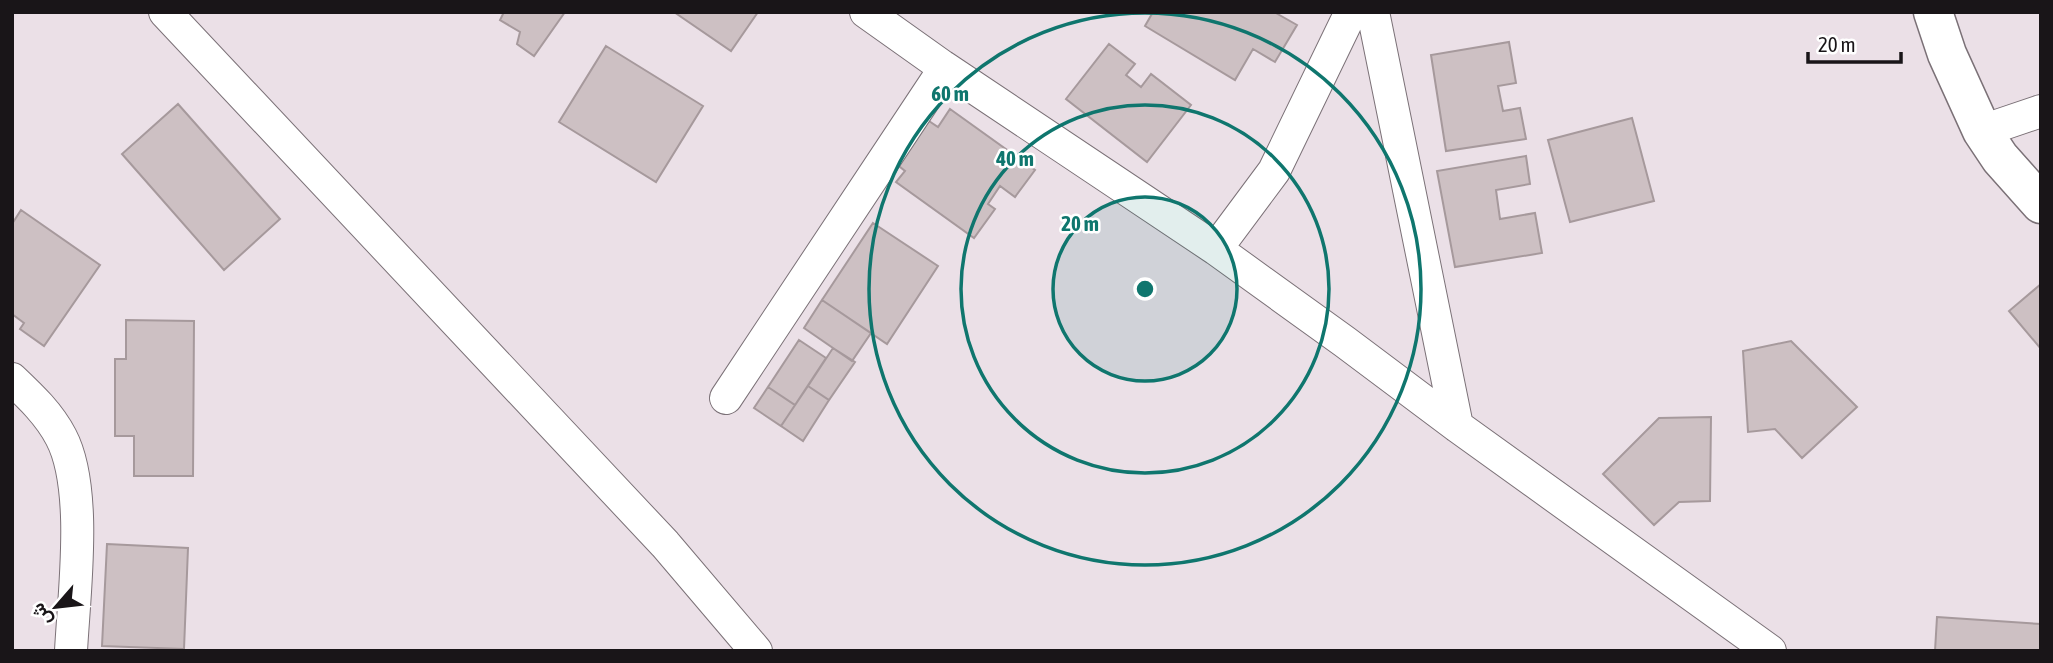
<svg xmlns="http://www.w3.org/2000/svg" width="2053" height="663" font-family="'Asap Condensed',Vazirmatn,sans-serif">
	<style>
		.building { fill: #cdc0c3; stroke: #a6999c; stroke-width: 2 }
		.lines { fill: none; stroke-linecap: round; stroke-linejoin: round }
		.street-casing { stroke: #7b7177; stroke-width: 34 }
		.secondary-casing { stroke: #7b7177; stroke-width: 41 }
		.street { stroke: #fff; stroke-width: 32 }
		.secondary { stroke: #fff; stroke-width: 38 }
		.ring { fill: none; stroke: #0f766e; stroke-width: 3.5 }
		.centre { fill: #0f766e; stroke: #fff; stroke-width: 3.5 }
		.ring-label { font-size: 21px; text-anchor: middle; font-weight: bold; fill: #0f766e; stroke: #fff; stroke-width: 5; stroke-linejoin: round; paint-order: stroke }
	</style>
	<rect width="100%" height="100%" fill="#ebe0e7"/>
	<!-- building -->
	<path class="building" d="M 504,12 L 565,12 L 534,56 L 517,44 L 520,32 L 500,20 Z
		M 674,12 L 758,12 L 731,51 Z
		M 1153,12 L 1274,12 L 1297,25 L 1275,62 L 1253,49 L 1235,80 L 1145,26 Z
		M 1509,42 L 1516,83 L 1498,86 L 1503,111 L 1520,108 L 1526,139 L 1446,151 L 1431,55 Z
		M 1109,44 L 1135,64 L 1126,75 L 1141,87 L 1151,74 L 1191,105 L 1147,162 L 1066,99 Z
		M 606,46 L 703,106 L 656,182 L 559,122 Z
		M 178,104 L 280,219 L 224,270 L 122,154 Z
		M 950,109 L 1035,170 L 1015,197 L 1000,186 L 988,204 L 995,209 L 974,238 L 896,182 L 905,171 L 895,163 L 926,119 L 938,127 Z
		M 1632,118 L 1654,201 L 1570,222 L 1548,140 Z
		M 1526,156 L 1530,184 L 1496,190 L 1500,219 L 1535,213 L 1542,253 L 1455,267 L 1437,171 Z
		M 21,210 L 100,265 L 44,346 L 20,329 L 24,323 L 12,314 L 12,224 Z
		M 873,223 L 938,266 L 887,344 L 822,300 Z
		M 2041,284 L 2041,349 L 2009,311 Z
		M 822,300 L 871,333 L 852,361 L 804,328 Z
		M 126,320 L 194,321 L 193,476 L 134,476 L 134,436 L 115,436 L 115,359 L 126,359 Z
		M 799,340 L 826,358 L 795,405 L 768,387 Z
		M 1791,341 L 1857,407 L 1802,458 L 1775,429 L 1748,432 L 1743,351 Z
		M 833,348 L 855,362 L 829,400 L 808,386 Z
		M 808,386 L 829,400 L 803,441 L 781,426 Z
		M 768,387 L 795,405 L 781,426 L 754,408 Z
		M 1711,417 L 1710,501 L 1679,502 L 1654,525 L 1603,474 L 1659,418 Z
		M 107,544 L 188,548 L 184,649 L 102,646 Z
		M 1937,617 L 2041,624 L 2041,651 L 1935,651 Z"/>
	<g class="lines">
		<!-- street casing -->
		<g class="street-casing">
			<path id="street" d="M 165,12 L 665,544 L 756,651
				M 866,12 L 942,66 L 1216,249 L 1345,342 L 1457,426 L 1770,651
				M 1373,12 L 1457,426
				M 1982,131 L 2041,111
				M 1216,249 L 1274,171 L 1351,12
				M 12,379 C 31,397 49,414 61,437 C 88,488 74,593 71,651
				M 726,398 L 945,68"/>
		</g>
		<!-- secondary casing -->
		<g class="secondary-casing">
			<path id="secondary" d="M 1933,12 L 1947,54 L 1982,131 L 2000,158 L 2041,204"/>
		</g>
		<!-- street -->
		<use href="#street" class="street"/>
		<!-- secondary -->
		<use href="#secondary" class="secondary"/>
	</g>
	<!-- distance rings -->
	<circle cx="1145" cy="289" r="92" fill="#0f766e" fill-opacity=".12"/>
	<g class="ring">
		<circle cx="1145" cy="289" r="92"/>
		<circle cx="1145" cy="289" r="184"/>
		<circle cx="1145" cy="289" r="276"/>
	</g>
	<circle cx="1145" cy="289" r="10" class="centre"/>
	<g class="ring-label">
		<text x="950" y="101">60 m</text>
		<text x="1015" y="166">40 m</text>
		<text x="1080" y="231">20 m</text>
	</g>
	<!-- border -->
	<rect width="2053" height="663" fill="none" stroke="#191518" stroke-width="28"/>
	<!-- north arrow -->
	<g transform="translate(56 607) rotate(242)" stroke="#ffffff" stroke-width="5" paint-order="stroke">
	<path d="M0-5L12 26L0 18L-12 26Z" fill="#191518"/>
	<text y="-10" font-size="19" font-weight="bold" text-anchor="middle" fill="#191518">ش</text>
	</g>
	<!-- scale -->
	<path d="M1808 52v10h93v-10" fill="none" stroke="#191518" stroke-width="3.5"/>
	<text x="1818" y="52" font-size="21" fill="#191518" stroke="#ffffff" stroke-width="5" paint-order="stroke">20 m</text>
</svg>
